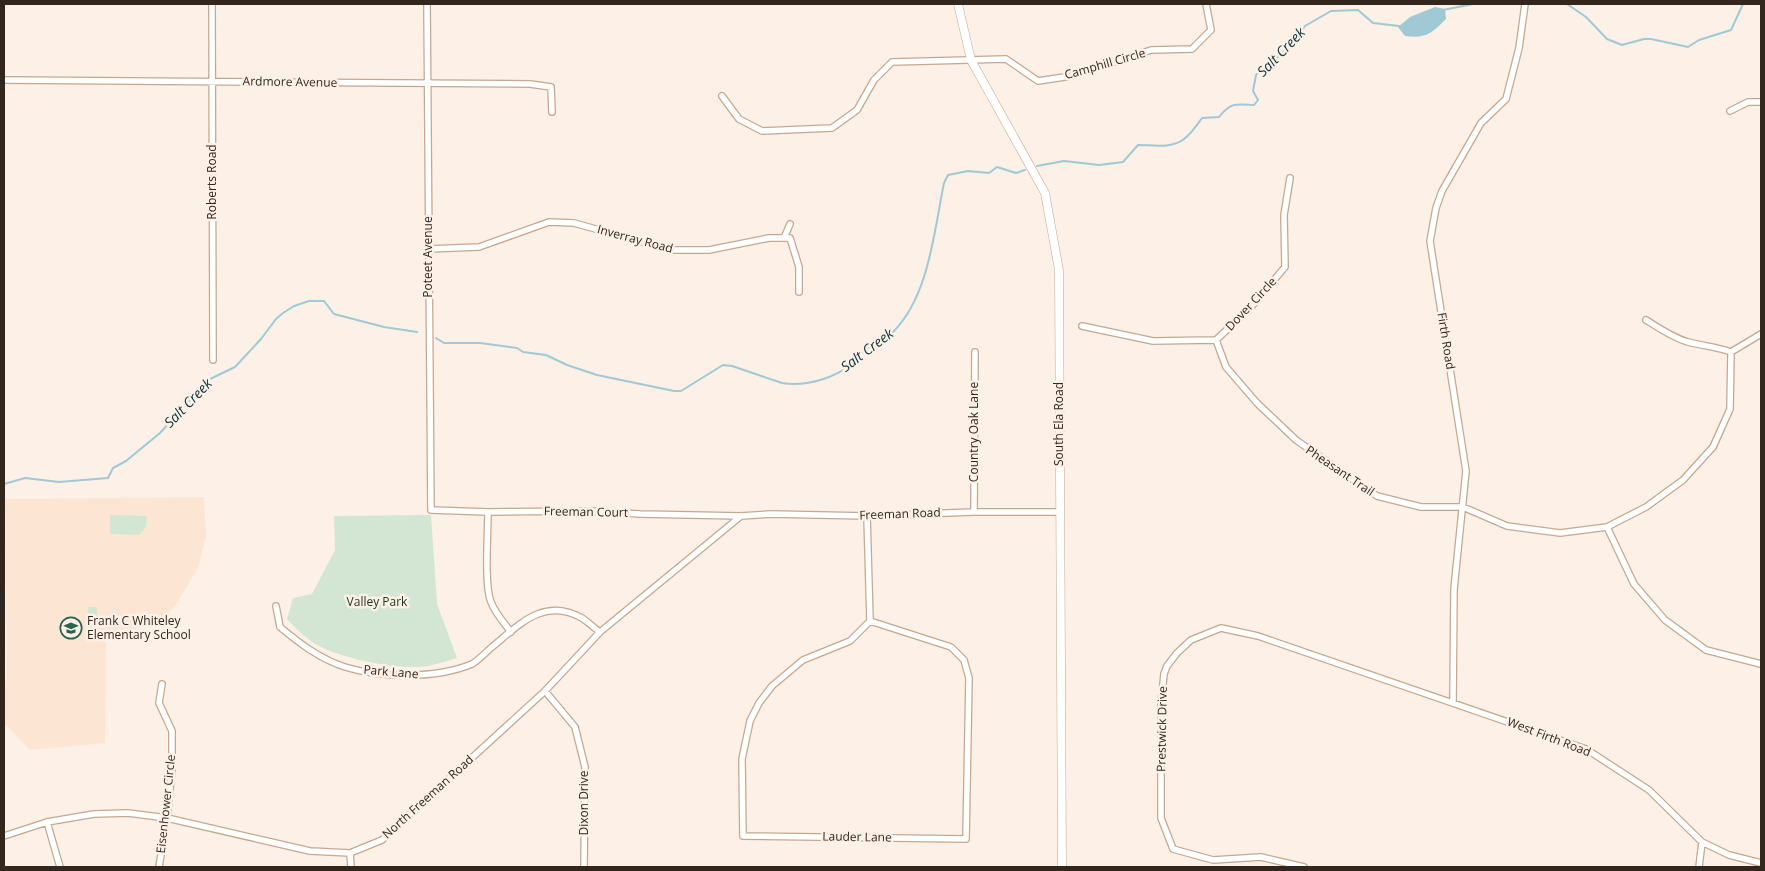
<svg xmlns="http://www.w3.org/2000/svg" width="1765" height="871" font-family="'Open Sans',sans-serif">
	<style>
		.built { fill: #fde5d3 }
		.green { fill: #d3e6d3 }
		.water { fill: #a0c9d5 }
		.lines { fill: none; stroke-linecap: round; stroke-linejoin: round }
		.stream { stroke: #a0c9d5; stroke-width: 2 }
		.minor-casing { stroke: #c6a790; stroke-width: 8 }
		.secondary-casing { stroke: #c6a790; stroke-width: 9 }
		.minor { stroke: #fff; stroke-width: 5.5 }
		.secondary { stroke: #fff; stroke-width: 8 }
		.labels { text-anchor: middle; stroke-width: 5; stroke-linejoin: round; paint-order: stroke }
		.street-label { font-size: 12px; fill: #32261d; stroke: #fdf0e6 }
		.park-label { font-size: 12px; fill: #133a16; stroke: #fdf0e6 }
		.poi-label { font-size: 12px; fill: #32261d; stroke: #fdf0e6; text-anchor: start }
		.water-label { font-size: 14px; font-style: italic; fill: #0b333c; stroke: #fdf0e6 }
	</style>
	<rect width="100%" height="100%" fill="#fdf0e6"/>
	<!-- built -->
	<path class="built" d="M 204,497 L 206,536 L 198,568 L 175,606 L 165,616 L 106,641 L 105,743 L 30,750 L 4,723 L 4,699 L 7,676 L 5,499 Z"/>
	<!-- green -->
	<path class="green" d="M 110,515 L 147,516 L 146,527 L 139,535 L 110,534 Z
		M 431,515 L 437,604 L 457,658 C 447,661 437,664 428,666 C 398,671 337,658 312,642 C 303,635 294,627 287,619 L 293,598 L 312,594 L 335,550 L 334,516 Z
		M 88,607 L 97,607 L 97,635 L 87,635 Z"/>
	<!-- water -->
	<path class="water" d="M 1435,7 L 1445,9 L 1446,19 C 1432,33 1426,39 1405,36 L 1398,27 L 1410,17 Z"/>
	<g class="lines">
		<!-- stream -->
		<path class="stream" d="M 1567,4 L 1586,17 L 1607,39 L 1622,45 L 1644,39 L 1651,39 L 1688,47 L 1699,40 L 1731,30 L 1743,4
			M 1443,10 L 1473,4
			M 1037,166 L 1064,161 L 1099,165 L 1123,162 L 1138,145 C 1151,145 1172,149 1184,139 C 1191,134 1197,125 1202,118 L 1219,117 C 1231,102 1236,104 1254,105 L 1258,100 L 1253,91 L 1256,75 L 1264,65 L 1277,58 L 1293,43 L 1305,26 L 1331,11 L 1358,10 L 1373,23 L 1399,26
			M 436,338 L 444,343 L 480,343 L 517,348 L 523,352 L 546,355 L 567,365 L 597,375 L 674,391 L 681,391 L 723,365 L 732,366 L 782,383 C 806,387 836,378 854,362 C 857,359 860,354 864,351 C 872,342 885,340 893,332 C 929,296 934,232 944,183 L 948,175 L 968,171 L 989,173 L 997,167 L 1016,173 L 1025,170
			M 4,484 L 25,478 L 59,482 L 108,478 L 113,468 L 126,461 L 160,433 L 208,380 L 235,367 L 261,339 L 276,319 L 283,313 L 294,306 L 309,301 L 324,301 L 334,314 L 384,327 L 417,332"/>
		<!-- minor casing -->
		<g class="minor-casing">
			<path id="minor" d="M 212,4 L 213,360
				M 427,4 L 431,510 L 488,512 L 591,511 L 640,514 L 741,516 L 771,514 L 867,516 L 974,512 L 1060,512
				M 4,80 L 530,84 L 551,87 L 552,112
				M 722,96 L 739,119 L 762,131 L 832,128 L 857,110 L 874,80 L 892,62 L 1006,59 L 1038,81 L 1071,76 L 1151,50 L 1192,49 L 1211,30 L 1206,4
				M 1730,111 L 1748,102 L 1761,102
				M 784,238 L 790,224
				M 428,249 L 479,247 L 549,222 L 574,223 L 672,250 L 709,250 L 769,238 L 790,238 L 799,267 L 799,292
				M 1646,320 C 1659,328 1673,338 1688,342 C 1703,346 1717,347 1731,352
				M 1082,326 L 1153,341 L 1216,340 L 1226,367 L 1257,403 L 1296,440 L 1377,496 L 1421,507 L 1463,507 L 1507,526 L 1560,533 L 1607,527 L 1634,584 L 1665,620 L 1706,650 L 1761,664
				M 1216,340 L 1252,306 L 1285,267 L 1284,215 L 1290,178
				M 488,512 C 488,533 484,585 491,602 C 495,613 504,623 511,632
				M 974,512 L 975,352
				M 867,516 L 870,621
				M 1607,527 L 1646,507 L 1683,480 L 1713,447 L 1730,409 L 1731,352 L 1761,334
				M 276,606 L 280,627 C 299,643 320,659 345,667 C 381,678 436,679 472,664 C 479,660 486,652 492,647 C 520,624 544,597 582,618 C 588,622 594,628 600,632
				M 870,621 L 951,647 L 964,660 L 969,678 L 966,839 L 743,836 L 742,759 L 750,721 L 759,703 L 772,686 L 803,660 L 850,641 Z
				M 545,691 L 575,727 L 585,767 L 584,867
				M 1453,702 L 1454,589 L 1466,471 L 1430,241 L 1436,208 L 1442,191 L 1481,123 L 1506,99 L 1519,48 L 1525,4
				M 47,822 L 60,867
				M 4,836 L 47,822 L 94,814 L 128,813 L 167,818 L 310,851 L 350,853 L 382,840 L 545,691 L 600,632 L 741,516
				M 350,853 L 351,867
				M 159,867 L 167,818 L 172,769 L 172,731 L 159,703 L 162,684
				M 1304,867 L 1261,857 L 1213,860 L 1173,849 L 1161,818 L 1161,704 L 1164,674 L 1167,666 L 1177,653 L 1191,640 L 1221,628 L 1258,636 L 1586,749 L 1649,790 L 1702,842 L 1729,855 L 1761,863
				M 1699,867 L 1702,842"/>
		</g>
		<!-- secondary casing -->
		<g class="secondary-casing">
			<path id="secondary" d="M 958,4 L 971,60 L 1045,193 L 1059,270 L 1062,867"/>
		</g>
		<!-- minor -->
		<use href="#minor" class="minor"/>
		<!-- secondary -->
		<use href="#secondary" class="secondary"/>
	</g>
	<!-- icons -->
	<defs>
		<g id="school-ring" transform="scale(1.125)"><circle r="9.5" fill="#fdf0e6" stroke="#29634d" stroke-width="1.5"/><path d="M0-5L7-2L0 1L-7-2ZM-4 1L0 2.5L4 1V4Q0 6-4 4Z" fill="#29634d"/></g>
	</defs>
	<g fill-rule="evenodd">
		<use href="#school-ring" x="71" y="628"/>
	</g>
	<g class="labels">
		<!-- street labels -->
		<g class="street-label">
			<text transform="translate(1105 64) rotate(-16)" y="4">Camphill Circle</text>
			<text transform="translate(290 82) rotate(1)" y="4">Ardmore Avenue</text>
			<text transform="translate(212 182) rotate(-90)" y="4">Roberts Road</text>
			<text transform="translate(635 239) rotate(15)" y="4">Inverray Road</text>
			<text transform="translate(428 257) rotate(-90)" y="4">Poteet Avenue</text>
			<text transform="translate(1251 304) rotate(-47)" y="4">Dover Circle</text>
			<text transform="translate(1446 341) rotate(81)" y="4">Firth Road</text>
			<text transform="translate(1059 424) rotate(-90)" y="4">South Ela Road</text>
			<text transform="translate(974 432) rotate(-90)" y="4">Country Oak Lane</text>
			<text transform="translate(1340 471) rotate(34)" y="4">Pheasant Trail</text>
			<text transform="translate(586 512) rotate(1)" y="4">Freeman Court</text>
			<text transform="translate(900 514) rotate(-2)" y="4">Freeman Road</text>
			<text transform="translate(391 672) rotate(5)" y="4">Park Lane</text>
			<text transform="translate(1162 729) rotate(-89)" y="4">Prestwick Drive</text>
			<text transform="translate(1549 737) rotate(21)" y="4">West Firth Road</text>
			<text transform="translate(428 797) rotate(-42)" y="4">North Freeman Road</text>
			<text transform="translate(584 803) rotate(-90)" y="4">Dixon Drive</text>
			<text transform="translate(166 804) rotate(-84)" y="4">Eisenhower Circle</text>
			<text transform="translate(857 837) rotate(1)" y="4">Lauder Lane</text>
		</g>
		<!-- park labels -->
		<g class="park-label">
			<text x="377" y="606">Valley Park</text>
		</g>
		<!-- poi labels -->
		<g class="poi-label">
			<text x="87" y="625">Frank C Whiteley<tspan x="87" dy="14">Elementary School</tspan></text>
		</g>
		<!-- water labels -->
		<g class="water-label">
			<text transform="translate(1281 52) rotate(-46)" y="5">Salt Creek</text>
			<text transform="translate(867 350) rotate(-37)" y="5">Salt Creek</text>
			<text transform="translate(188 403) rotate(-46)" y="5">Salt Creek</text>
		</g>
	</g>
	<!-- border -->
	<rect width="1765" height="871" fill="none" stroke="#32261d" stroke-width="10"/>
</svg>
